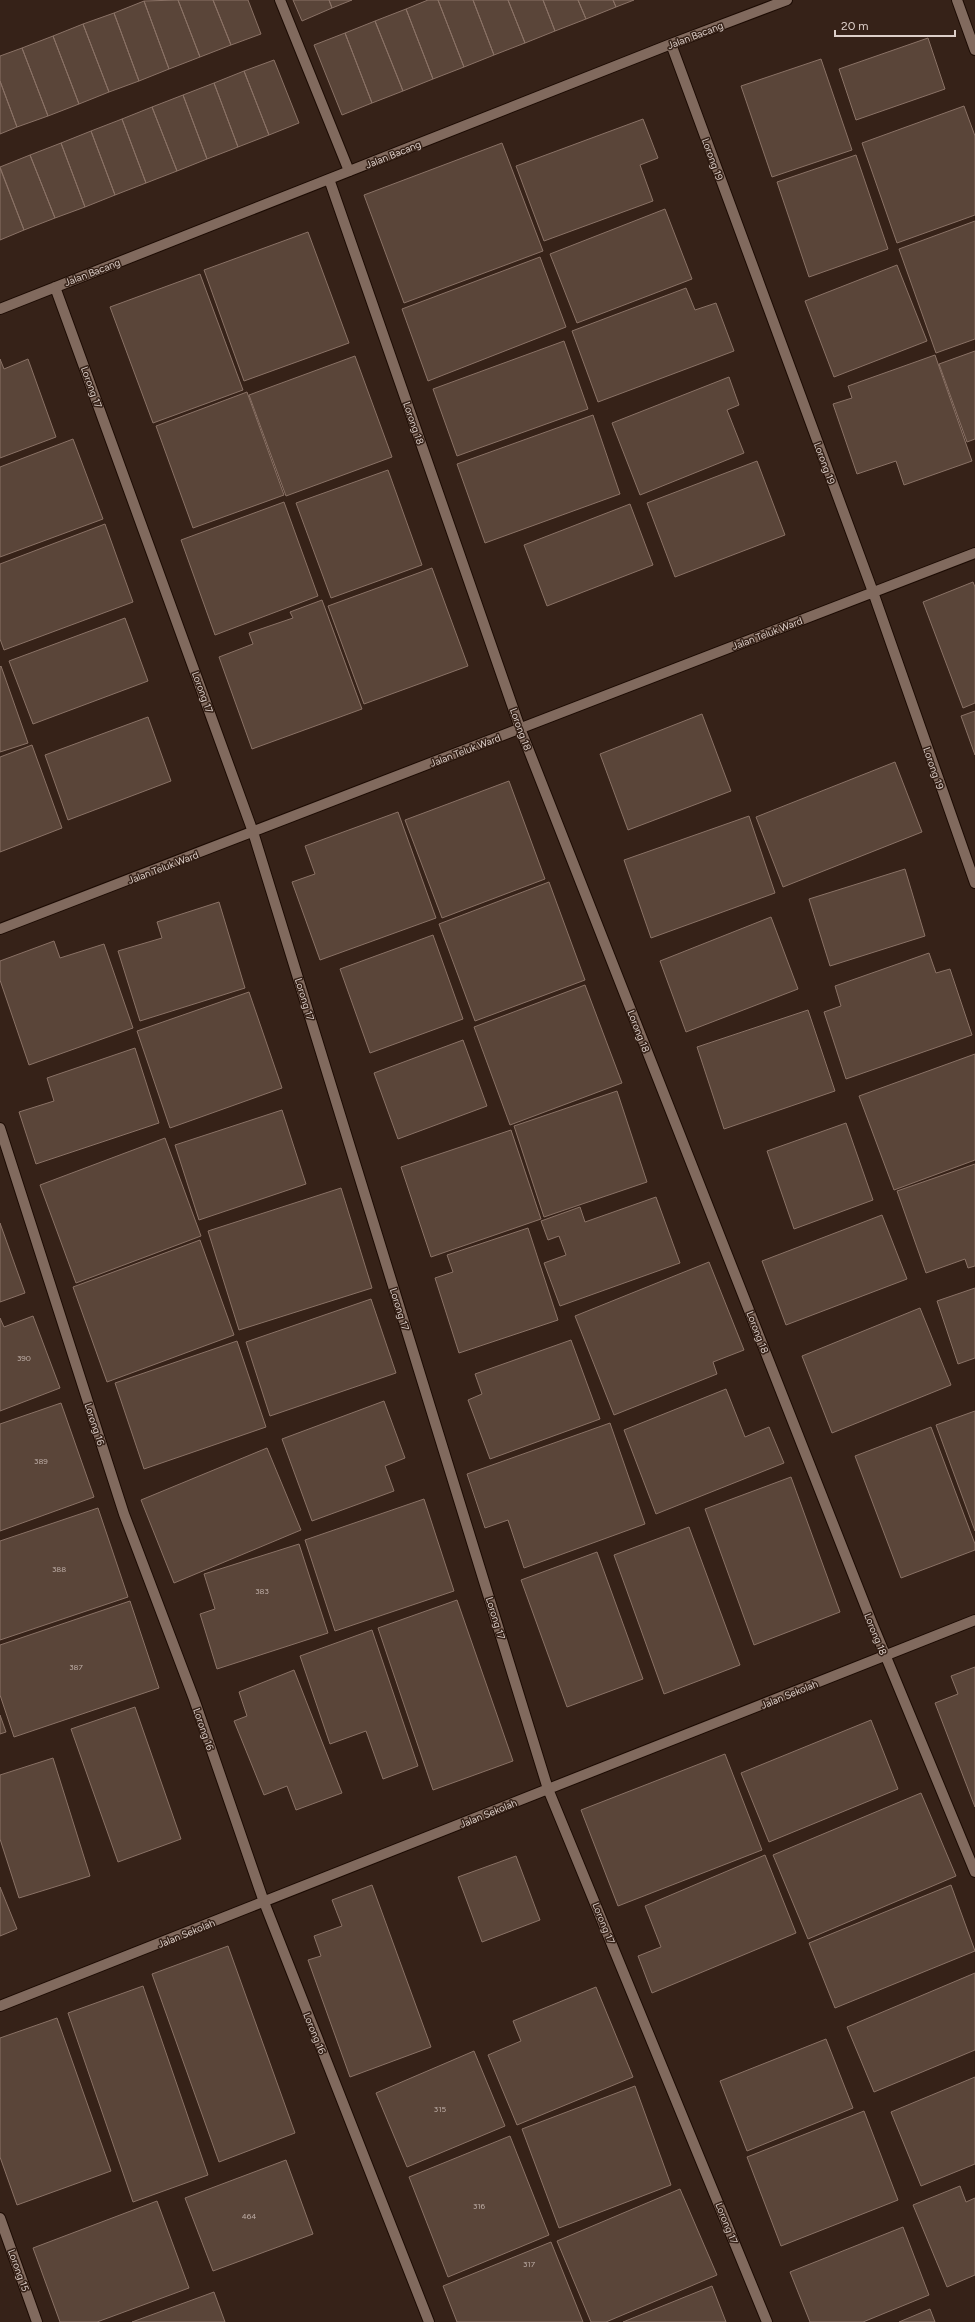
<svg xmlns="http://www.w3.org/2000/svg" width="975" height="2322" font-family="Figtree,sans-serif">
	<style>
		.building { fill: #5a4539; stroke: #8a7266 }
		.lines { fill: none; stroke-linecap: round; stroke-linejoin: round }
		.lane-casing { stroke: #1c0b03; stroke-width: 12 }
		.street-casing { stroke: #1c0b03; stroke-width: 12 }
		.lane { stroke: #816a5e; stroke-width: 10 }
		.street { stroke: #816a5e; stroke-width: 10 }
		.labels { text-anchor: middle; stroke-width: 3; stroke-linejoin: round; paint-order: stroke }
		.number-label { font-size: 8px; fill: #bcaca5 }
		.street-label { font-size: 10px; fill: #ddcfc9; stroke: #362218 }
	</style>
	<rect width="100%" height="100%" fill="#362218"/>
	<!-- building -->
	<path class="building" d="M 178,0 L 213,0 L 231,45 L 200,57 Z
		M 178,0 L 200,57 L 169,69 L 144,1 Z
		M 213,0 L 248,0 L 261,34 L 231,45 Z
		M 293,0 L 329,0 L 332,8 L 302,21 Z
		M 329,0 L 352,0 L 332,8 Z
		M 428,0 L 438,0 L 464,67 L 433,79 L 406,9 Z
		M 438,0 L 473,0 L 494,55 L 464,67 Z
		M 473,0 L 508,0 L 525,43 L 494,55 Z
		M 508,0 L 543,0 L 555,31 L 525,43 Z
		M 543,0 L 578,0 L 586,19 L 555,31 Z
		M 578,0 L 613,0 L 616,7 L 586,19 Z
		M 613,0 L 634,0 L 616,7 Z
		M 144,1 L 169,69 L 139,81 L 114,13 Z
		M 406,9 L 433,79 L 403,91 L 375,21 Z
		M 114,13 L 139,81 L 109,92 L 83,24 Z
		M 375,21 L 403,91 L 372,103 L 345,33 Z
		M 83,24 L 109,92 L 79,104 L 53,36 Z
		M 345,33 L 372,103 L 342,115 L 314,45 Z
		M 53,36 L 79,104 L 48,116 L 22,48 Z
		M 928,38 L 945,89 L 856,120 L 839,69 Z
		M 22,48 L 48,116 L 17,127 L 0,81 L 0,56 Z
		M 821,59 L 852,150 L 772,177 L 741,86 Z
		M 274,60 L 299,123 L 269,135 L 244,71 Z
		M 244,71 L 269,135 L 238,147 L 214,83 Z
		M 0,81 L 17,127 L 0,134 Z
		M 214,83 L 238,147 L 207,159 L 183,95 Z
		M 183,95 L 207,159 L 177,171 L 152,107 Z
		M 964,106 L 975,136 L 975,215 L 897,243 L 862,143 Z
		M 152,107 L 177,171 L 146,183 L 122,119 Z
		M 122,119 L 146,183 L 115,195 L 91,131 Z
		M 643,119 L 658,158 L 640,165 L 653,201 L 544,241 L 516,166 Z
		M 91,131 L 115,195 L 85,207 L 61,143 Z
		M 61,143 L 85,207 L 55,218 L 30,155 Z
		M 502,143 L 543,251 L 404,303 L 364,195 Z
		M 30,155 L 55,218 L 24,230 L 0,167 Z
		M 856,155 L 888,249 L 809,277 L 777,182 Z
		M 0,168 L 24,230 L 0,240 Z
		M 665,209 L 692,279 L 577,323 L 550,254 Z
		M 975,221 L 975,339 L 936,353 L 899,249 Z
		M 308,232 L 349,343 L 244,381 L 204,270 Z
		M 540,257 L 566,327 L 428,381 L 402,309 Z
		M 897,265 L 927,341 L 834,377 L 805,301 Z
		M 200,274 L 243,390 L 153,423 L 110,307 Z
		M 686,288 L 695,310 L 716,303 L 734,351 L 598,402 L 572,331 Z
		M 564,341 L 588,409 L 457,456 L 433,389 Z
		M 975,351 L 975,439 L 967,442 L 939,364 Z
		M 935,355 L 972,461 L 904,485 L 896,461 L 857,474 L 833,404 L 852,398 L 848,386 Z
		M 355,356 L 392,457 L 286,496 L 249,395 Z
		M 0,359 L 4,369 L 28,359 L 56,437 L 0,458 Z
		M 729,377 L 739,405 L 727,410 L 744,453 L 640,495 L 612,423 Z
		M 247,392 L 284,495 L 193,528 L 156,426 Z
		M 593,415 L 620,494 L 485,543 L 457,464 Z
		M 73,439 L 103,519 L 0,557 L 0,467 Z
		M 757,461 L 785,535 L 675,577 L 647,503 Z
		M 388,470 L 422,565 L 331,598 L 296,503 Z
		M 284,502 L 318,596 L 215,635 L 181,540 Z
		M 630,504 L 653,565 L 547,606 L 524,545 Z
		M 105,524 L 133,602 L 4,650 L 0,639 L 0,564 Z
		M 432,568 L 468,666 L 364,704 L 328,606 Z
		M 973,582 L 975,587 L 975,703 L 963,708 L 923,602 Z
		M 322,600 L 362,709 L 252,749 L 219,657 L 253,644 L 249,633 L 293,618 L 290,612 Z
		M 125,618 L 148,681 L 33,724 L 9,661 Z
		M 1,666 L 28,743 L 0,752 L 0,667 Z
		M 975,711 L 975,755 L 961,716 Z
		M 702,714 L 731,791 L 628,830 L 600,754 Z
		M 148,717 L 171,781 L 68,820 L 45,755 Z
		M 32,745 L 62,828 L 0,852 L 0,757 Z
		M 895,762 L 922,832 L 783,887 L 756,817 Z
		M 509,781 L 545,879 L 442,918 L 405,820 Z
		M 398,812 L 436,918 L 320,960 L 292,882 L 315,874 L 305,846 Z
		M 749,816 L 775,893 L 651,938 L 624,860 Z
		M 905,869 L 925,936 L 830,966 L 809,899 Z
		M 549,882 L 585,980 L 475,1021 L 439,924 Z
		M 219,902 L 245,988 L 140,1021 L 118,951 L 162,938 L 157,922 Z
		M 771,917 L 798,989 L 686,1032 L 660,961 Z
		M 433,935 L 463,1019 L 370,1053 L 340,969 Z
		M 54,941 L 60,958 L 104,944 L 133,1028 L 29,1065 L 0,980 L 0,961 Z
		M 929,953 L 936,973 L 950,969 L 972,1035 L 846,1079 L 824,1012 L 841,1006 L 835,986 Z
		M 585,985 L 622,1083 L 510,1125 L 474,1027 Z
		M 249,992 L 282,1088 L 170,1128 L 137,1031 Z
		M 808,1010 L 835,1091 L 724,1129 L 697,1047 Z
		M 463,1040 L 487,1106 L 398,1139 L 374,1073 Z
		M 135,1048 L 159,1123 L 36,1164 L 19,1112 L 54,1101 L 47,1078 Z
		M 975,1054 L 975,1160 L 894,1190 L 859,1096 Z
		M 617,1091 L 647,1182 L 544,1217 L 514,1126 Z
		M 282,1110 L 306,1184 L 199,1220 L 175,1145 Z
		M 846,1123 L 873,1200 L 794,1229 L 767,1151 Z
		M 511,1130 L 541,1219 L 431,1257 L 401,1167 Z
		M 165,1138 L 201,1236 L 76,1283 L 40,1185 Z
		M 975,1164 L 975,1266 L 968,1268 L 965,1259 L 926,1273 L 897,1191 Z
		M 341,1188 L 372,1288 L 239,1330 L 208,1231 Z
		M 656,1197 L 680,1263 L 560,1306 L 544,1263 L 566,1255 L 559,1236 L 548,1240 L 541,1221 L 580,1207 L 585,1222 Z
		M 882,1215 L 907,1279 L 786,1325 L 762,1261 Z
		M 0,1223 L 25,1293 L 0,1302 Z
		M 528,1228 L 558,1320 L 459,1353 L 435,1278 L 453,1272 L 447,1255 Z
		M 200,1240 L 234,1335 L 107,1382 L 73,1287 Z
		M 709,1262 L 744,1350 L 713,1362 L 717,1374 L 614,1415 L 575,1316 Z
		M 975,1288 L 975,1358 L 958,1364 L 937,1301 Z
		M 371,1299 L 396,1373 L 270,1416 L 246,1342 Z
		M 920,1308 L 951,1385 L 832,1433 L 802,1356 Z
		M 33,1316 L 60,1388 L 0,1411 L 0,1318 L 4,1327 Z
		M 571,1340 L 600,1419 L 490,1459 L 468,1400 L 482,1394 L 475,1374 Z
		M 237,1341 L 266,1427 L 144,1469 L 115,1383 Z
		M 726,1389 L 745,1437 L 769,1427 L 784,1463 L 656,1514 L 624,1430 Z
		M 384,1401 L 405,1458 L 385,1466 L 394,1491 L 312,1521 L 282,1439 Z
		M 61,1403 L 94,1497 L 0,1531 L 0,1424 Z
		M 975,1411 L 975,1531 L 936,1425 Z
		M 610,1423 L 645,1524 L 524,1568 L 508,1520 L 485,1528 L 467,1474 Z
		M 931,1427 L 975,1544 L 975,1550 L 901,1578 L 855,1456 Z
		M 267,1448 L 301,1530 L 174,1583 L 141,1500 Z
		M 791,1477 L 840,1612 L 754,1645 L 705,1509 Z
		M 424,1499 L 454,1591 L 335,1631 L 305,1540 Z
		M 98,1508 L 128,1597 L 0,1640 L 0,1541 Z
		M 689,1527 L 740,1665 L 664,1694 L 614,1555 Z
		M 299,1544 L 328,1633 L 217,1669 L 200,1614 L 215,1609 L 204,1574 Z
		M 597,1552 L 643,1679 L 567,1707 L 521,1580 Z
		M 457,1600 L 513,1761 L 433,1790 L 378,1628 Z
		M 130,1601 L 159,1688 L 14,1737 L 0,1695 L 0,1645 Z
		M 372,1630 L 418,1766 L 383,1779 L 366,1731 L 330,1744 L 300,1656 Z
		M 975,1667 L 975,1807 L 935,1703 L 958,1694 L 951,1676 Z
		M 294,1670 L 342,1793 L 296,1810 L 287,1786 L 264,1795 L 234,1721 L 247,1716 L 239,1692 Z
		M 135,1707 L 181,1839 L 118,1862 L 71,1729 Z
		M 0,1715 L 6,1732 L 0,1734 Z
		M 871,1720 L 898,1789 L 769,1842 L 741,1773 Z
		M 725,1754 L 762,1850 L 618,1906 L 581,1810 Z
		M 53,1758 L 90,1876 L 19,1898 L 0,1839 L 0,1775 Z
		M 921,1793 L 956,1876 L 808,1939 L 773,1855 Z
		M 765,1855 L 796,1933 L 652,1993 L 638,1956 L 661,1947 L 645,1906 Z
		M 516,1856 L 540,1920 L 482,1942 L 458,1877 Z
		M 372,1885 L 431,2047 L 350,2077 L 308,1960 L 321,1956 L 314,1936 L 342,1926 L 332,1900 Z
		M 951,1885 L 975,1951 L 835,2008 L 809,1943 Z
		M 0,1887 L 17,1929 L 0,1936 Z
		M 228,1946 L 295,2133 L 219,2162 L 152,1974 Z
		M 975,1973 L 975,2050 L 874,2092 L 847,2027 Z
		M 143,1986 L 208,2175 L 133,2202 L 68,2013 Z
		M 596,1987 L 633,2077 L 517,2125 L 488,2055 L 521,2041 L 513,2021 Z
		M 57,2018 L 111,2171 L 17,2205 L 0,2157 L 0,2038 Z
		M 826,2039 L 853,2108 L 747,2151 L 720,2081 Z
		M 474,2051 L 505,2126 L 407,2167 L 376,2093 Z
		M 975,2077 L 975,2164 L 921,2186 L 891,2112 Z
		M 635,2086 L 671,2185 L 559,2228 L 522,2129 Z
		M 864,2111 L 898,2200 L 781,2246 L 747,2157 Z
		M 510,2136 L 549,2235 L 448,2277 L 409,2177 Z
		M 286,2160 L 313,2234 L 213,2271 L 185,2198 Z
		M 960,2186 L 966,2202 L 975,2198 L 975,2275 L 947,2287 L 913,2205 Z
		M 680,2189 L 717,2275 L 606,2322 L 591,2322 L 557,2241 Z
		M 157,2201 L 189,2288 L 97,2322 L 60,2322 L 33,2248 Z
		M 903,2227 L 929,2295 L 863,2322 L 810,2322 L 790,2272 Z
		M 551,2242 L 583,2322 L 457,2322 L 443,2286 Z
		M 712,2286 L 726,2322 L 623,2322 Z
		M 214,2292 L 225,2322 L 132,2322 Z
		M 930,2309 L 935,2322 L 899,2322 Z"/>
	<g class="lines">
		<!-- lane casing -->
		<g class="lane-casing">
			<path id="lane" d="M 280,0 L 349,171"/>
		</g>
		<!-- street casing -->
		<g class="street-casing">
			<path id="street" d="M 957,0 L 975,50
				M 671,44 L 873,592 L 975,883
				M 329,179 L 520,728 L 872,1623 L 975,1872
				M 55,287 L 253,832 L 548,1789 L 767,2322
				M 0,309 L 671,44 L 787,0
				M 0,929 L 975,553
				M 0,1128 L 124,1514 L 194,1699 L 264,1902 L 429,2322
				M 0,2006 L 975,1620
				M 0,2218 L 37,2322"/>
		</g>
		<!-- lane -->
		<use href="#lane" class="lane"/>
		<!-- street -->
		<use href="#street" class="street"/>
	</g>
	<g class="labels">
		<!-- number labels -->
		<g class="number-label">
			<text x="24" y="1361">390</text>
			<text x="41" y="1464">389</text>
			<text x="59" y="1572">388</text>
			<text x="262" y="1594">383</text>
			<text x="76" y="1670">387</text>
			<text x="440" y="2112">315</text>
			<text x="479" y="2209">316</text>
			<text x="249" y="2219">464</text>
			<text x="529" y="2267">317</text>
		</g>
		<!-- street labels -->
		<g class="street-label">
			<text transform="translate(695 35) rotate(-21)" y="4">Jalan Bacang</text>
			<text transform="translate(393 154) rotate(-22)" y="4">Jalan Bacang</text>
			<text transform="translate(713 159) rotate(70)" y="4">Lorong 19</text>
			<text transform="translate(92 272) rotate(-21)" y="4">Jalan Bacang</text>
			<text transform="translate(92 387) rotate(70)" y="4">Lorong 17</text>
			<text transform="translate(414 423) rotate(71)" y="4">Lorong 18</text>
			<text transform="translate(825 463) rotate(70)" y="4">Lorong 19</text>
			<text transform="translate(767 633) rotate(-21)" y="4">Jalan Teluk Ward</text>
			<text transform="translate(203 692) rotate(70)" y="4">Lorong 17</text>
			<text transform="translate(521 729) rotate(70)" y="4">Lorong 18</text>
			<text transform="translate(465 750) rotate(-21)" y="4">Jalan Teluk Ward</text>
			<text transform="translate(934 768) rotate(71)" y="4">Lorong 19</text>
			<text transform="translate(163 867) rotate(-21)" y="4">Jalan Teluk Ward</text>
			<text transform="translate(305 999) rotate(73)" y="4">Lorong 17</text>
			<text transform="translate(639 1031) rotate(69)" y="4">Lorong 18</text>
			<text transform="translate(400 1309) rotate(73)" y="4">Lorong 17</text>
			<text transform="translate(758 1332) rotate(69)" y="4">Lorong 18</text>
			<text transform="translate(95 1424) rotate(72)" y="4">Lorong 16</text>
			<text transform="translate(496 1618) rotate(73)" y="4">Lorong 17</text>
			<text transform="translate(876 1634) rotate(68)" y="4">Lorong 18</text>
			<text transform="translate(789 1694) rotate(-22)" y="4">Jalan Sekolah</text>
			<text transform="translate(204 1729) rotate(71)" y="4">Lorong 16</text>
			<text transform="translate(488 1813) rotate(-22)" y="4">Jalan Sekolah</text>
			<text transform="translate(604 1923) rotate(68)" y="4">Lorong 17</text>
			<text transform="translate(186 1933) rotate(-22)" y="4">Jalan Sekolah</text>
			<text transform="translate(315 2033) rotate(68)" y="4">Lorong 16</text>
			<text transform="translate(727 2223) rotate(68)" y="4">Lorong 17</text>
			<text transform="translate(19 2270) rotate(70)" y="4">Lorong 15</text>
		</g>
	</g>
	<!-- scale -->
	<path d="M835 30v6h120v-6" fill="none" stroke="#ddcfc9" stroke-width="2"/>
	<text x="841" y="30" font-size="12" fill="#ddcfc9" stroke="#362218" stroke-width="3" paint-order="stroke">20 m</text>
</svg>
